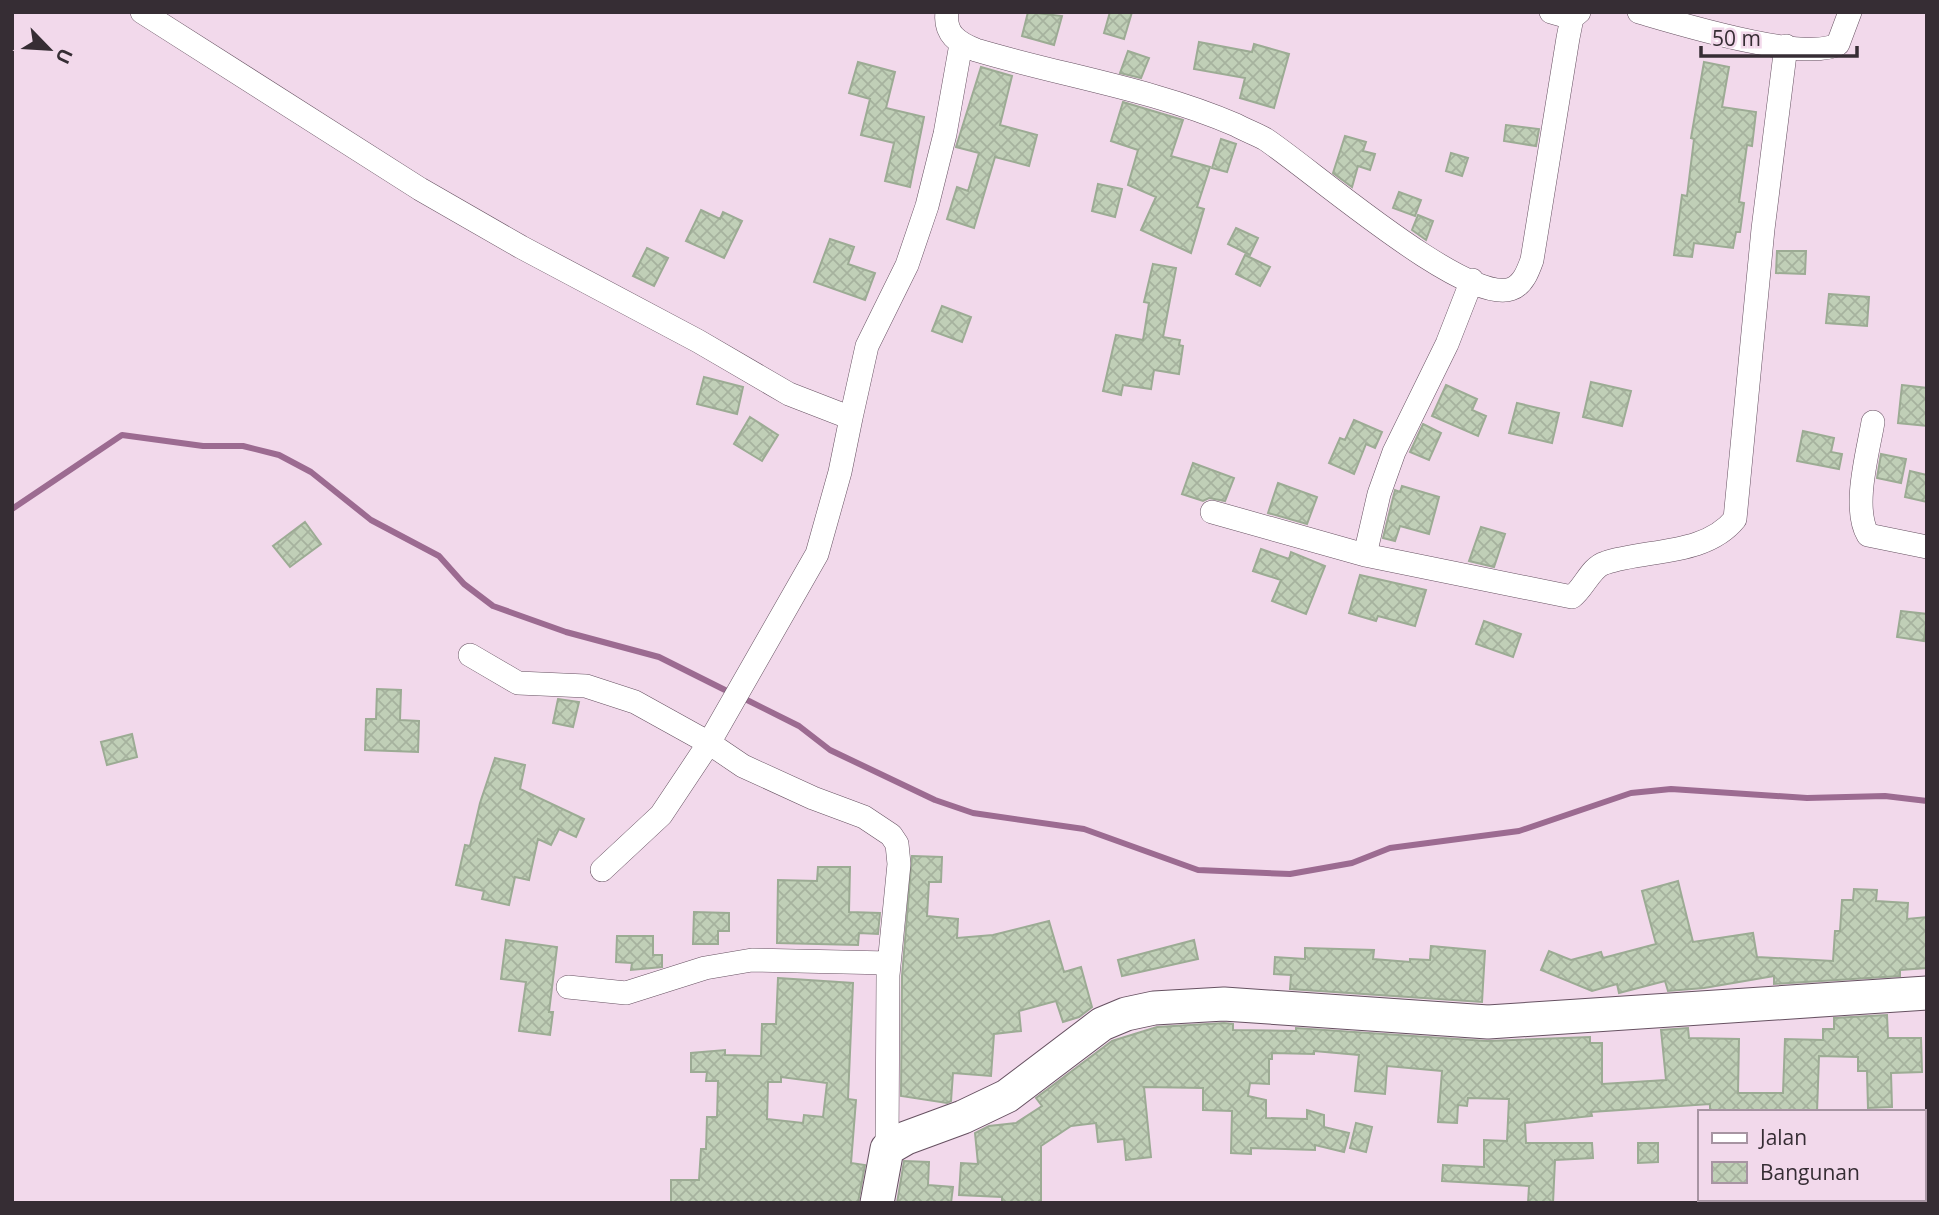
<svg xmlns="http://www.w3.org/2000/svg" width="1939" height="1215" font-family="'Open Sans',sans-serif">
	<style>
		.lines { fill: none; stroke-linecap: round; stroke-linejoin: round }
		.stream { stroke: #9c6b91; stroke-width: 6 }
		.building { fill: url(#building-cross-hatch); stroke: #9cab94; stroke-width: 2; fill-rule: evenodd }
		.street-casing { stroke: #665161; stroke-width: 24 }
		.secondary-casing { stroke: #665161; stroke-width: 35 }
		.street { stroke: #fff; stroke-width: 23 }
		.secondary { stroke: #fff; stroke-width: 33 }
	</style>
	<defs>
		<pattern id="building-cross-hatch" width="8" height="8" patternUnits="userSpaceOnUse" patternTransform="scale(1.75)"><rect width="8" height="8" fill="#c0cfb7"/><path d="M0 0l8 8M0 8l8-8" fill="none" stroke="#a6b29e"/></pattern>
	</defs>
	<rect width="100%" height="100%" fill="#f2d9eb"/>
	<g class="lines">
		<!-- stream -->
		<path class="stream" d="M 12,509 L 122,435 L 203,446 L 243,446 L 279,455 L 311,472 L 371,520 L 439,556 L 464,584 L 493,606 L 566,632 L 659,657 L 731,693
			M 741,697 L 799,726 L 830,750 L 935,800 L 973,813 L 1084,829 L 1198,870 L 1290,874 L 1352,863 L 1390,848 L 1519,831 L 1631,793 L 1671,789 L 1807,798 L 1885,796 L 1927,801"/>
	</g>
	<!-- building -->
	<path class="building" d="M 1028,12 L 1062,16 L 1054,45 L 1022,36 Z
		M 1110,12 L 1132,12 L 1124,39 L 1104,33 Z
		M 1199,42 L 1252,52 L 1254,44 L 1289,54 L 1274,108 L 1240,98 L 1245,78 L 1194,69 Z
		M 1128,51 L 1149,58 L 1141,78 L 1120,73 Z
		M 858,62 L 895,72 L 886,108 L 924,117 L 910,187 L 885,181 L 894,143 L 861,135 L 870,99 L 849,93 Z
		M 1704,62 L 1729,67 L 1722,107 L 1756,112 L 1752,146 L 1747,145 L 1739,202 L 1744,203 L 1740,232 L 1736,232 L 1733,248 L 1694,243 L 1692,257 L 1674,255 L 1682,195 L 1687,196 L 1694,139 L 1691,138 Z
		M 981,67 L 1012,76 L 1000,125 L 1037,135 L 1029,166 L 995,157 L 974,228 L 947,219 L 957,187 L 968,191 L 979,153 L 956,147 Z
		M 1123,102 L 1183,120 L 1171,156 L 1210,167 L 1197,207 L 1204,209 L 1191,253 L 1141,230 L 1156,197 L 1128,185 L 1138,150 L 1111,141 Z
		M 1506,125 L 1539,129 L 1536,146 L 1504,141 Z
		M 1345,136 L 1366,142 L 1363,151 L 1375,154 L 1370,170 L 1358,166 L 1352,187 L 1333,173 Z
		M 1221,139 L 1236,144 L 1227,172 L 1212,168 Z
		M 1451,153 L 1468,158 L 1462,176 L 1446,171 Z
		M 1098,184 L 1122,189 L 1115,217 L 1092,211 Z
		M 1399,192 L 1421,200 L 1415,216 L 1393,208 Z
		M 701,210 L 720,219 L 723,212 L 742,221 L 724,258 L 686,241 Z
		M 1418,215 L 1433,221 L 1426,240 L 1412,230 Z
		M 1236,228 L 1258,238 L 1250,255 L 1228,244 Z
		M 830,239 L 854,247 L 848,264 L 875,273 L 865,300 L 814,282 Z
		M 647,248 L 668,258 L 654,286 L 633,276 Z
		M 1777,251 L 1806,251 L 1805,274 L 1776,273 Z
		M 1245,255 L 1270,267 L 1260,286 L 1236,274 Z
		M 1153,264 L 1176,268 L 1163,337 L 1180,340 L 1179,345 L 1183,346 L 1179,374 L 1154,370 L 1151,389 L 1123,385 L 1121,395 L 1103,391 L 1116,335 L 1143,340 L 1149,303 L 1144,302 Z
		M 1829,294 L 1869,297 L 1867,326 L 1826,323 Z
		M 942,306 L 971,317 L 962,342 L 932,331 Z
		M 704,377 L 743,387 L 737,414 L 697,404 Z
		M 1591,382 L 1631,391 L 1622,426 L 1583,417 Z
		M 1446,385 L 1477,399 L 1472,410 L 1486,416 L 1478,436 L 1432,416 Z
		M 1902,385 L 1927,388 L 1927,426 L 1898,423 Z
		M 1517,403 L 1559,413 L 1552,443 L 1509,433 Z
		M 750,417 L 778,435 L 762,461 L 734,444 Z
		M 1354,420 L 1382,432 L 1375,448 L 1366,444 L 1354,474 L 1329,463 L 1340,438 L 1345,440 Z
		M 1423,424 L 1441,433 L 1429,460 L 1410,452 Z
		M 1803,431 L 1834,438 L 1831,452 L 1842,454 L 1839,469 L 1797,461 Z
		M 1881,454 L 1906,459 L 1901,483 L 1877,478 Z
		M 1193,463 L 1234,478 L 1225,501 L 1209,498 L 1203,501 L 1182,494 Z
		M 1910,471 L 1927,475 L 1927,502 L 1905,497 Z
		M 1278,483 L 1317,497 L 1307,524 L 1268,513 Z
		M 1402,486 L 1439,497 L 1429,534 L 1400,526 L 1395,541 L 1383,538 L 1395,490 L 1400,492 Z
		M 305,522 L 321,544 L 290,567 L 273,546 Z
		M 1481,527 L 1505,534 L 1494,567 L 1469,561 Z
		M 1261,549 L 1289,559 L 1291,552 L 1325,566 L 1306,614 L 1272,601 L 1281,580 L 1253,571 Z
		M 1360,575 L 1426,590 L 1415,626 L 1378,616 L 1376,621 L 1349,613 Z
		M 1901,611 L 1927,614 L 1924,641 L 1897,637 Z
		M 1484,621 L 1521,634 L 1513,657 L 1476,644 Z
		M 377,689 L 401,690 L 400,720 L 419,721 L 418,752 L 365,750 L 366,719 L 376,719 Z
		M 558,699 L 579,702 L 573,727 L 553,723 Z
		M 132,734 L 137,757 L 107,765 L 101,742 Z
		M 495,758 L 525,765 L 520,789 L 584,819 L 576,837 L 559,829 L 551,845 L 538,839 L 529,880 L 515,877 L 509,905 L 482,899 L 484,891 L 456,885 L 465,845 L 470,846 L 480,803 Z
		M 912,856 L 942,857 L 941,882 L 929,882 L 927,916 L 958,919 L 957,938 L 993,935 L 1049,921 L 1064,972 L 1081,967 L 1092,1007 L 1079,1017 L 1063,1022 L 1056,1001 L 1019,1011 L 1021,1031 L 994,1034 L 991,1076 L 953,1073 L 951,1101 L 947,1103 L 901,1096 L 902,976 Z
		M 818,867 L 850,867 L 849,912 L 880,913 L 878,934 L 859,933 L 858,945 L 777,943 L 778,880 L 817,881 Z
		M 1678,881 L 1693,942 L 1753,933 L 1757,957 L 1833,961 L 1835,931 L 1840,931 L 1842,900 L 1853,900 L 1854,889 L 1877,890 L 1876,901 L 1908,903 L 1907,919 L 1927,917 L 1927,968 L 1900,970 L 1900,976 L 1774,984 L 1774,976 L 1704,988 L 1668,991 L 1665,981 L 1619,993 L 1617,984 L 1592,991 L 1541,970 L 1549,951 L 1571,960 L 1601,952 L 1603,958 L 1656,944 L 1642,891 Z
		M 694,912 L 729,913 L 729,931 L 718,931 L 718,944 L 693,944 Z
		M 617,936 L 653,936 L 653,955 L 662,955 L 662,967 L 631,970 L 632,963 L 616,962 Z
		M 506,940 L 557,947 L 549,1012 L 553,1012 L 550,1035 L 519,1031 L 526,982 L 501,979 Z
		M 1194,940 L 1198,959 L 1122,976 L 1118,960 Z
		M 1431,946 L 1485,951 L 1482,1002 L 1290,989 L 1291,975 L 1274,974 L 1275,957 L 1305,959 L 1305,948 L 1374,950 L 1373,959 L 1410,962 L 1410,959 L 1430,960 Z
		M 778,978 L 853,983 L 848,1099 L 856,1100 L 851,1163 L 865,1165 L 858,1203 L 671,1203 L 671,1180 L 699,1180 L 701,1149 L 706,1149 L 707,1117 L 717,1117 L 718,1081 L 706,1081 L 707,1072 L 691,1072 L 691,1053 L 725,1050 L 725,1055 L 761,1056 L 762,1024 L 776,1024 ZM 781,1077 L 827,1083 L 823,1117 L 804,1115 L 803,1123 L 767,1119 L 768,1082 L 781,1082 Z
		M 1887,1015 L 1888,1038 L 1921,1038 L 1922,1072 L 1891,1073 L 1892,1107 L 1868,1108 L 1867,1071 L 1858,1071 L 1858,1057 L 1819,1056 L 1817,1112 L 1710,1112 L 1710,1104 L 1591,1112 L 1592,1116 L 1525,1123 L 1526,1143 L 1592,1143 L 1593,1158 L 1555,1160 L 1553,1203 L 1528,1203 L 1529,1186 L 1442,1181 L 1443,1165 L 1484,1167 L 1484,1140 L 1507,1141 L 1509,1099 L 1468,1098 L 1467,1106 L 1458,1105 L 1457,1123 L 1438,1122 L 1442,1071 L 1387,1066 L 1385,1094 L 1355,1091 L 1359,1055 L 1314,1051 L 1314,1054 L 1272,1053 L 1272,1059 L 1269,1059 L 1269,1084 L 1250,1083 L 1248,1096 L 1266,1100 L 1266,1118 L 1307,1119 L 1307,1110 L 1324,1115 L 1324,1127 L 1349,1133 L 1344,1152 L 1315,1145 L 1315,1150 L 1251,1148 L 1251,1154 L 1231,1153 L 1232,1111 L 1203,1110 L 1203,1088 L 1144,1087 L 1151,1157 L 1126,1160 L 1124,1139 L 1098,1142 L 1096,1123 L 1071,1126 L 1041,1146 L 1041,1203 L 1002,1203 L 1002,1197 L 959,1195 L 961,1163 L 978,1164 L 975,1133 L 989,1126 L 1016,1123 L 1042,1106 L 1036,1098 L 1112,1041 L 1157,1027 L 1224,1023 L 1233,1024 L 1233,1030 L 1296,1031 L 1296,1028 L 1487,1041 L 1590,1037 L 1590,1043 L 1602,1043 L 1602,1084 L 1666,1080 L 1661,1030 L 1688,1028 L 1689,1038 L 1739,1039 L 1738,1093 L 1783,1093 L 1785,1039 L 1823,1040 L 1823,1029 L 1834,1029 L 1834,1018 Z
		M 1356,1123 L 1372,1127 L 1366,1152 L 1350,1148 Z
		M 1638,1143 L 1658,1143 L 1658,1162 L 1638,1163 Z
		M 904,1161 L 929,1162 L 928,1185 L 953,1187 L 951,1203 L 897,1203 Z"/>
	<g class="lines">
		<!-- street casing -->
		<g class="street-casing">
			<path id="street" d="M 142,12 L 420,189 L 521,247 L 698,341 L 789,394 L 851,418 L 867,346 L 907,265 L 927,206 L 945,134 L 961,44
				M 947,12 C 944,34 958,43 976,50 C 1063,76 1153,89 1236,125 C 1245,130 1256,134 1265,139 C 1307,166 1465,305 1511,289 C 1523,285 1528,271 1532,260 L 1568,38 L 1572,18 L 1579,12
				M 1551,12 L 1572,18
				M 1639,12 C 1677,23 1806,63 1838,44 L 1850,12
				M 1873,422 C 1868,452 1852,508 1868,535 L 1927,547
				M 1212,512 L 1365,555 L 1572,597 C 1584,588 1591,567 1605,563 C 1646,549 1705,556 1735,519 L 1763,229 L 1786,46
				M 1365,555 L 1379,494 L 1394,452 L 1447,344 L 1472,280
				M 470,655 L 518,683 L 586,686 L 635,702 L 709,743 L 743,766 L 813,798 L 864,817 L 891,835 L 897,844 L 899,864 L 888,975 L 887,1149
				M 602,870 L 661,815 L 709,743 L 817,554 L 840,472 L 851,418
				M 568,987 L 626,993 L 705,968 L 752,960 L 889,963"/>
		</g>
		<!-- secondary casing -->
		<g class="secondary-casing">
			<path id="secondary" d="M 877,1203 L 887,1149 L 906,1138 L 963,1117 L 1007,1096 L 1102,1024 L 1126,1014 L 1154,1008 L 1224,1004 L 1488,1022 L 1927,993"/>
		</g>
		<!-- street -->
		<use href="#street" class="street"/>
		<!-- secondary -->
		<use href="#secondary" class="secondary"/>
	</g>
	<!-- border -->
	<rect width="1939" height="1215" fill="none" stroke="#362d34" stroke-width="28"/>
	<!-- legend -->
	<rect x="1698" y="1110" width="228" height="91" fill="#f2d9eb" stroke="#a794a2" stroke-width="2"/>
	<rect x="1712" y="1133" width="35" height="10" fill="#ffffff" stroke="#a794a2" stroke-width="2"/>
	<text x="1760" y="1145" font-size="21" fill="#362d34">Jalan</text>
	<rect x="1712" y="1162" width="35" height="21" fill="url(#building-cross-hatch)" stroke="#a794a2" stroke-width="2"/>
	<text x="1760" y="1180" font-size="21" fill="#362d34">Bangunan</text>
	<!-- north arrow -->
	<g transform="translate(49 49) rotate(115)" stroke="#f2d9eb" stroke-width="5" paint-order="stroke">
	<path d="M0-5L12 26L0 18L-12 26Z" fill="#362d34"/>
	<text y="-10" font-size="19" font-weight="bold" text-anchor="middle" fill="#362d34">U</text>
	</g>
	<!-- scale -->
	<path d="M1701 46v10h156v-10" fill="none" stroke="#362d34" stroke-width="3.5"/>
	<text x="1712" y="46" font-size="21" fill="#362d34" stroke="#f2d9eb" stroke-width="5" paint-order="stroke">50 m</text>
</svg>
